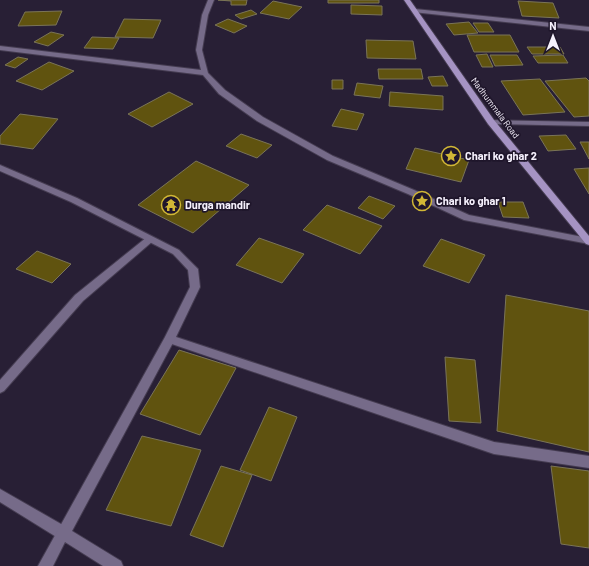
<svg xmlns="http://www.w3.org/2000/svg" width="589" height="566" font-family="Barlow,sans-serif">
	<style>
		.building { fill: #60530f; stroke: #7a7458 }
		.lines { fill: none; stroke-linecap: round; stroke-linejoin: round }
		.lane-casing { stroke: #453c51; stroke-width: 2 }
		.street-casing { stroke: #453c51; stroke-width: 2 }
		.secondary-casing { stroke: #453c51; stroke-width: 2 }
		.lane { fill: #766b89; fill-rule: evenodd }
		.street { fill: #766b89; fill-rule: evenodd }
		.secondary { fill: #a593c3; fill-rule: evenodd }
		.labels { text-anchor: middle; stroke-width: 3.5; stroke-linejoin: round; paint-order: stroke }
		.far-street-label { font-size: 9px; fill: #f6f1fd; stroke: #1f162b }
		.poi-label { font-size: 11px; font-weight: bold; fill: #f6f1fd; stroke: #1f162b; text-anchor: start }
	</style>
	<rect width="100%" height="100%" fill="#281f35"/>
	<!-- building -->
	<path class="building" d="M 218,0 L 247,0 L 246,5 L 231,5 L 231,1 Z
		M 328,0 L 379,0 L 379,3 L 328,3 Z
		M 273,1 L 302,7 L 289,19 L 260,13 Z
		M 518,1 L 553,3 L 559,18 L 522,16 Z
		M 351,5 L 382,6 L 382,15 L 351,14 Z
		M 251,10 L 257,14 L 241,19 L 235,15 Z
		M 62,11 L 56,25 L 18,26 L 25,12 Z
		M 124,19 L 161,20 L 153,38 L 115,37 Z
		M 228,19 L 247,26 L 234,33 L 215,25 Z
		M 469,22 L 478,33 L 454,35 L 446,24 Z
		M 473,23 L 488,23 L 494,32 L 479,32 Z
		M 51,32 L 64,35 L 48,46 L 34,42 Z
		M 467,35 L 510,35 L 519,52 L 474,52 Z
		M 92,37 L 119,38 L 113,49 L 84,48 Z
		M 366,40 L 413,41 L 416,59 L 367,58 Z
		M 527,47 L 560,47 L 564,54 L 532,54 Z
		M 487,54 L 493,67 L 482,67 L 476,55 Z
		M 490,55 L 517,55 L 523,65 L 495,66 Z
		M 563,55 L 568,63 L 538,63 L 533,56 Z
		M 18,57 L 28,59 L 15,68 L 5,65 Z
		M 49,62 L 74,71 L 42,90 L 16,81 Z
		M 378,69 L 421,69 L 423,79 L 379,79 Z
		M 443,76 L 448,86 L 432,86 L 428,77 Z
		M 586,78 L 589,81 L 589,116 L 574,117 L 545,81 Z
		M 540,79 L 565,112 L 523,115 L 501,81 Z
		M 332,80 L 343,80 L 343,89 L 332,89 Z
		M 357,83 L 383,86 L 380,98 L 354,95 Z
		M 169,92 L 193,104 L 152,127 L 128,114 Z
		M 390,92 L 443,96 L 443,110 L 389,106 Z
		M 341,109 L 364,114 L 357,130 L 332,126 Z
		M 20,114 L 58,119 L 33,149 L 0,144 L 0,136 Z
		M 241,134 L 272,145 L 257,158 L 226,146 Z
		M 566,135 L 576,149 L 548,151 L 539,136 Z
		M 580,142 L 589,142 L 589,159 Z
		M 415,148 L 469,160 L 461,182 L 406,169 Z
		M 196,161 L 249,185 L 193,233 L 138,205 Z
		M 589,168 L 589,194 L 574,169 Z
		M 369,196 L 395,206 L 383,219 L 358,208 Z
		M 498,202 L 523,202 L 529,218 L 503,217 Z
		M 327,205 L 382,226 L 360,254 L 303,230 Z
		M 259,238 L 304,254 L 282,283 L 236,265 Z
		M 441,239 L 485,255 L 469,283 L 423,266 Z
		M 37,251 L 71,264 L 52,283 L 16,269 Z
		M 506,295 L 589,311 L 589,452 L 497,431 Z
		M 179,350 L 236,368 L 200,435 L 140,414 Z
		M 445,357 L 475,360 L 481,423 L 449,421 Z
		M 269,407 L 297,417 L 271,481 L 240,470 Z
		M 142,436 L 201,450 L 171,526 L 106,510 Z
		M 221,466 L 252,475 L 223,547 L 190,535 Z
		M 551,466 L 589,471 L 589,548 L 561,544 Z"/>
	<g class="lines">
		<!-- lane casing -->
		<g class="lane-casing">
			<path id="lane" d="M 150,236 L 155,239 L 153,241 L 83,301 L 4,391 L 0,393 L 0,380 L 75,295 L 147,237 Z
				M 170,335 L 494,442 L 589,456 L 589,468 L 494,454 L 166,342 L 165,339 L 166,336 Z
				M 0,489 L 68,528 L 70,533 L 68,538 L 63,540 L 58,538 L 0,502 Z"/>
		</g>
		<!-- street casing -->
		<g class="street-casing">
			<path id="street" d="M 208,0 L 214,0 L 208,15 L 202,50 L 208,73 L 225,90 L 263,117 L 333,156 L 414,190 L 469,215 L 588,238 L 589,244 L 464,220 L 408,194 L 327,160 L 257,121 L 219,94 L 203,75 L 0,50 L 0,46 L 201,70 L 196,50 L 202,15 Z
				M 415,9 L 589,27 L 589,31 L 413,12 L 412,11 Z
				M 488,120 L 589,122 L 589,126 L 491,124 L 488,124 Z
				M 0,165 L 77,198 L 179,250 L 198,269 L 200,287 L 175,339 L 72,531 L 121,561 L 123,566 L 103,566 L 65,542 L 53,566 L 38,566 L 165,337 L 190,287 L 188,270 L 173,254 L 71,202 L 0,171 Z"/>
		</g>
		<!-- secondary casing -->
		<g class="secondary-casing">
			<path id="secondary" d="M 404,0 L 410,0 L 494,120 L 589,236 L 589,245 L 586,244 L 488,124 Z"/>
		</g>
		<!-- lane -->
		<use href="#lane" class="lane"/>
		<!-- street -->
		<use href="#street" class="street"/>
		<!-- secondary -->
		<use href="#secondary" class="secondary"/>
	</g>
	<!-- icons -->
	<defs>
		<g id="sight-ring" transform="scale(1)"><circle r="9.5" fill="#1f162b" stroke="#d1b736" stroke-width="1.5"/><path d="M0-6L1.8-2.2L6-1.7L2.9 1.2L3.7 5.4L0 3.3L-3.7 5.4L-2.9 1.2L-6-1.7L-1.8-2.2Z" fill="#d1b736"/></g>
		<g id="temple-ring" transform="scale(1)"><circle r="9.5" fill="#1f162b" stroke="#d1b736" stroke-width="1.5"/><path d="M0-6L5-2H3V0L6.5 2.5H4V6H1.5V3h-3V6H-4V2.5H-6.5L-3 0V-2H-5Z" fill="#d1b736"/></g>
	</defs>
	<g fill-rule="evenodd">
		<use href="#sight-ring" x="451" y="156"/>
		<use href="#sight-ring" x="422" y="201"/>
		<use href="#temple-ring" x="171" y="205"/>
	</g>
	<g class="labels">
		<!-- far-street labels -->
		<g class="far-street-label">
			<text transform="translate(495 108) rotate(53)" y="3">Madhummala Road</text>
		</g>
		<!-- poi labels -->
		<g class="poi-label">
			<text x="465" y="160">Chari ko ghar 2</text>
			<text x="436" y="205">Chari ko ghar 1</text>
			<text x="185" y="209">Durga mandir</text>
		</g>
	</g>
	<!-- north arrow -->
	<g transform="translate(553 36)" stroke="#1f162b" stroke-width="3" paint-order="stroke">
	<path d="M0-3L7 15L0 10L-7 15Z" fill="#f6f1fd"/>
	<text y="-6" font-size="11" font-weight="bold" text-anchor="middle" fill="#f6f1fd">N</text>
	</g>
</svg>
